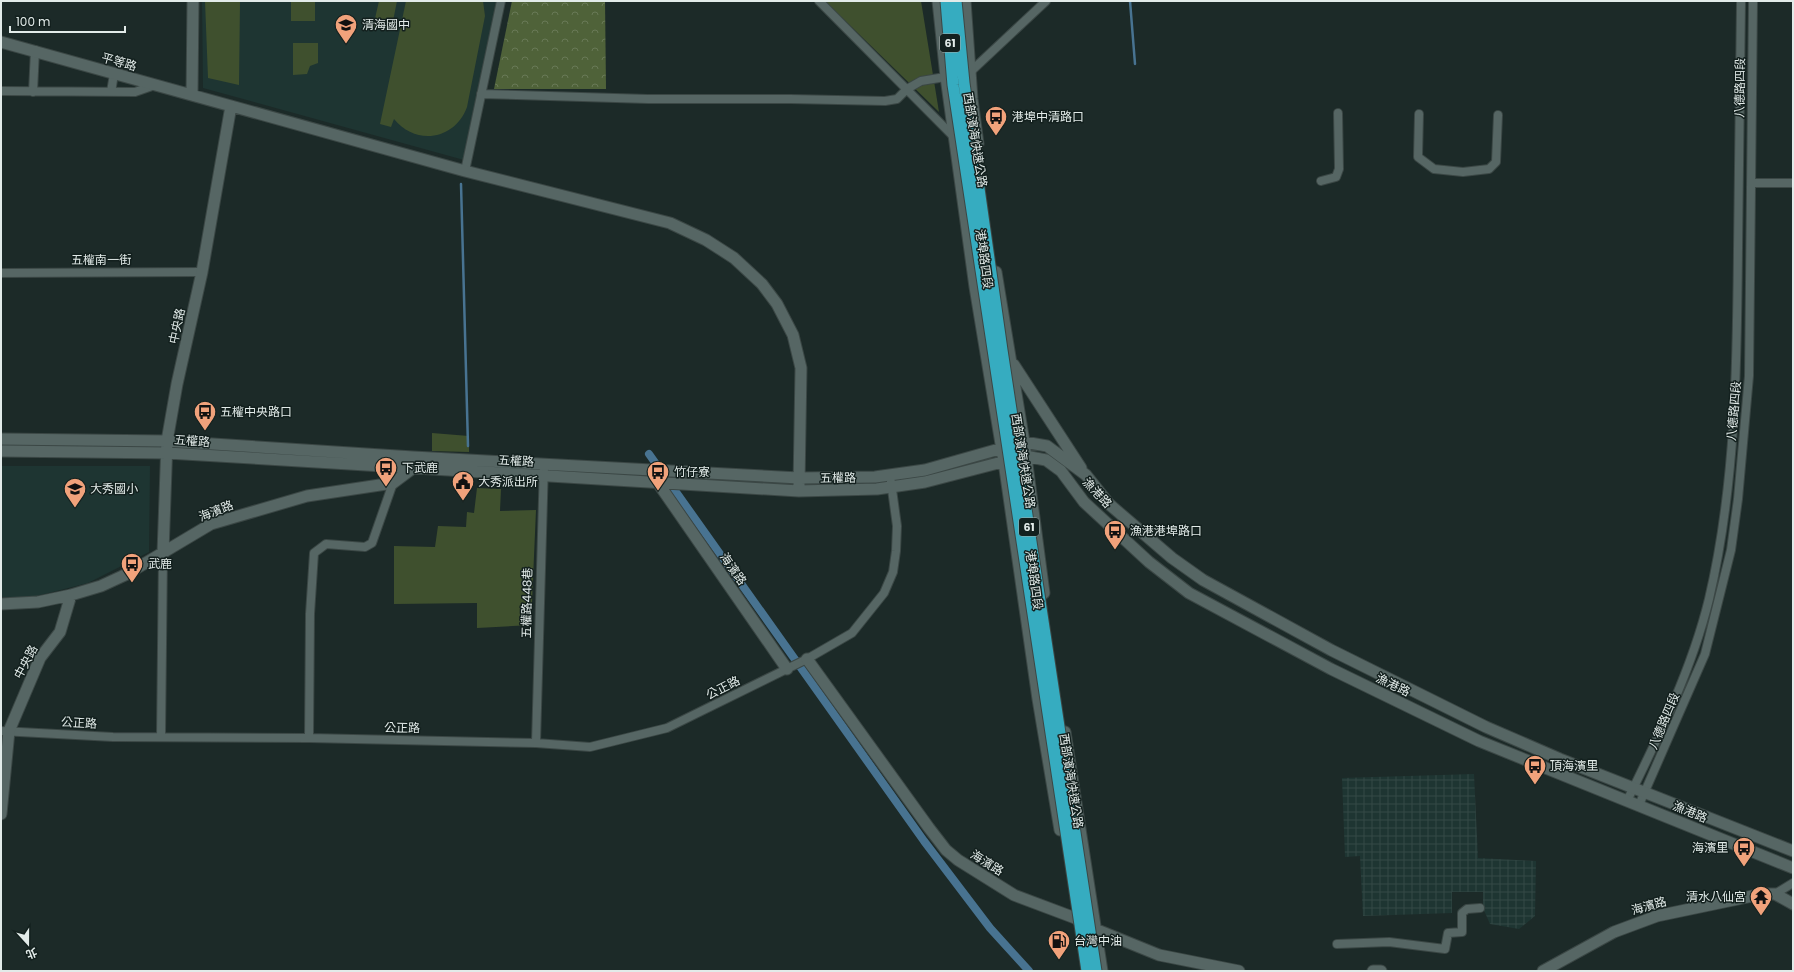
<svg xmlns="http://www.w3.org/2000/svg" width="1794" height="972" font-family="Poppins,'Noto Sans TC',sans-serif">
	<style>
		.built { fill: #1e3532 }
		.industrial { fill: url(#industrial-grid) }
		.green { fill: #3f502e }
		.forest { fill: url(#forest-crowns) }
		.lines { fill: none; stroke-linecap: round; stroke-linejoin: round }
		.stream { stroke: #487391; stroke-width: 2.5 }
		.canal { stroke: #487391; stroke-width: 8 }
		.minor-casing { stroke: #3b4745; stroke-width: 10 }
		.tertiary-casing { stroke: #3b4745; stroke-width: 13 }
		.minor { stroke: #566664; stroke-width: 8 }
		.tertiary { stroke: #566664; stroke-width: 11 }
		.trunk-bridge-casing { stroke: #3b4745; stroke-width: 13; stroke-linecap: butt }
		.trunk-bridge { stroke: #36acc0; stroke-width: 11 }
		.labels { text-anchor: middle; stroke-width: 3; stroke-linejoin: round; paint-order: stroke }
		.shield { fill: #13201e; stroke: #a4aeac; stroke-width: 1 }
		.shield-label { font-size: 11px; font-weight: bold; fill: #e2ebe9 }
		.poi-label { font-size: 12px; fill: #e2ebe9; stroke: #13201e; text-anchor: start }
		.street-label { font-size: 12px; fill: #e2ebe9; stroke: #13201e }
	</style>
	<defs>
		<pattern id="industrial-grid" width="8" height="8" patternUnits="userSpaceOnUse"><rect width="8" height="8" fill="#1e3532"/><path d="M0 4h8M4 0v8" fill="none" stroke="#344946"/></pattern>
		<pattern id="forest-crowns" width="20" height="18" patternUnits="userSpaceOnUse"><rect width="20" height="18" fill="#4f6239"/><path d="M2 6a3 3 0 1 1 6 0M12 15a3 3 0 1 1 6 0" fill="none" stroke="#687956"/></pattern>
	</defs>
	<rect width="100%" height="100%" fill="#1c2a28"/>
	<!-- built -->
	<path class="built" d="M 202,1 L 498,1 L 464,160 L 203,88 Z
		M 1,466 L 150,466 L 149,552 L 88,583 L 33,597 L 1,597 Z"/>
	<!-- industrial -->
	<path class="industrial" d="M 1474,774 L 1478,858 L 1536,861 L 1535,916 L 1519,929 L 1490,924 L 1483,908 L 1483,892 L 1452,892 L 1452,913 L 1363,916 L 1360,856 L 1345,857 L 1342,778 Z"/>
	<!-- green -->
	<path class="green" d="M 205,1 L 240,1 L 239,85 L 208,78 Z
		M 291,1 L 315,1 L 315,21 L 291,21 Z
		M 379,1 L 397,1 L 391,31 L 373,27 Z
		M 406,1 L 483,1 L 485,16 L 467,107 C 455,140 416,146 394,119 L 391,127 L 380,124 Z
		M 825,1 L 921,1 L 939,112 L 828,4 Z
		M 293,43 L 318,43 L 318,63 L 310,66 L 307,74 L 293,75 Z
		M 432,433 L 469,436 L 469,452 L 432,451 Z
		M 477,488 L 501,489 L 500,511 L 536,510 L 531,625 L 477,628 L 477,603 L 394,604 L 394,546 L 435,547 L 438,526 L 466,527 L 467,512 L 474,513 Z"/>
	<!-- forest -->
	<path class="forest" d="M 512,1 L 605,1 L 606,89 L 494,89 Z"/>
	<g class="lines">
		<!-- stream -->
		<path class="stream" d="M 1130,1 L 1135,64
			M 461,184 L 468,446"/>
		<!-- canal -->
		<path class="canal" d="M 649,454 L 924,841 L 990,928 L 1029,971"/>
		<!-- minor casing -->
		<g class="minor-casing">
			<path id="minor" d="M 819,1 L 955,138
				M 968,74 L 1046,1
				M 1,91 L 135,92 L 155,85
				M 33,92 L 35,50
				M 111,92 L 114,74
				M 481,94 L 648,99 L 790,99 L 885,101 L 897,99 L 907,89 L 921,81 L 951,76
				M 1419,114 L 1418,157 L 1434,169 L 1463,172 L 1489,169 L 1496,162 L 1498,115
				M 465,171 L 501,1
				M 1321,181 L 1336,177 L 1339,169 L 1338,113
				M 1751,183 L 1793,183
				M 1,273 L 202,272
				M 1,731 L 113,737 L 309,738 L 536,743 L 590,747 L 667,728 L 807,659 L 852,633 L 884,593 L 893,572 L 896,551 L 897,526 L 891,482
				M 161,737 L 163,553
				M 309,738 L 310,614 L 314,553 L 326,544 L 365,547 L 372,543 L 393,483
				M 536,743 L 544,464
				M 1627,801 C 1659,736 1692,669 1709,599 C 1736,484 1737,365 1738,248 C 1739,165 1740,83 1741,1
				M 1639,805 L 1705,654 L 1731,550 L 1738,499 L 1749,376 L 1753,1
				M 1775,894 L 1793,883
				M 1337,944 L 1389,942 L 1445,949 L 1448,933 L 1462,932 L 1462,913 L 1467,909 L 1480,908"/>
		</g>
		<!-- tertiary casing -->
		<g class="tertiary-casing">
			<path id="tertiary" d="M 938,1 L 946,77 L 975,287 L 1004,462 L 1038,699 L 1060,830
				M 965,1 L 972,99 L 978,144
				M 1,42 L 465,171 L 670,223 L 706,240 L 734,258 L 762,284 L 777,304 L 793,335 L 801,368 L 799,485
				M 192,95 L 193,1
				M 996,272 L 1024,442 L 1044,593
				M 1014,365 L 1081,468
				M 1,439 L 167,441 L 413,457 L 799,478 L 875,477 L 925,470 L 1024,442 L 1047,446 L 1086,475 L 1109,504 L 1172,558 L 1203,580 L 1331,650 L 1486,727 L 1560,759 L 1793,851
				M 1,451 L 167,453 L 799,491 L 877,489 L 925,482 L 1025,456 L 1046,460 L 1061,471 L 1084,502 L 1149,562 L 1189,593 L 1331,669 L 1479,741 L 1793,868
				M 658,483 L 787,669
				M 163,553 L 167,441 L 177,384 L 202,272 L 231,106
				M 1,604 L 38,602 L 71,595 L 101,586 L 127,574 L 211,524 L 307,496 L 393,483 L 413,468
				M 807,659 L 929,828 L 946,850 L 958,860 L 1014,895 L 1075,918 L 1095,929 L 1159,955 L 1239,971
				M 1065,732 L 1102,971
				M 1,814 L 9,731 L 40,658 L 60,632 L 71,595
				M 1373,971 L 1381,971
				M 1543,971 L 1614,932 L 1657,916 L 1762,894 L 1775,894 L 1793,904"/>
		</g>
		<!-- minor -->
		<use href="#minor" class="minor"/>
		<!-- tertiary -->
		<use href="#tertiary" class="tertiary"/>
		<!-- trunk-bridge casing -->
		<g class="trunk-bridge-casing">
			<path id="trunk-bridge" d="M 946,1 L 953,85 L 1087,971
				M 956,1 L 964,83 L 1002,350 L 1096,971"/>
		</g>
		<!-- trunk-bridge -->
		<use href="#trunk-bridge" class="trunk-bridge"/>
	</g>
	<!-- icons -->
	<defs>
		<g id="school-pin" transform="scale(1.15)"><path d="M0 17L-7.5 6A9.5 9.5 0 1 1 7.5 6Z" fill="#f1a27b" stroke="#13201e"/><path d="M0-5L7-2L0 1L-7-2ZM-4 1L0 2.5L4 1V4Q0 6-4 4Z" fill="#111"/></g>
		<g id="bus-pin" transform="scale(1.15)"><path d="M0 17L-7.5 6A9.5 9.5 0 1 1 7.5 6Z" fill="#f1a27b" stroke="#13201e"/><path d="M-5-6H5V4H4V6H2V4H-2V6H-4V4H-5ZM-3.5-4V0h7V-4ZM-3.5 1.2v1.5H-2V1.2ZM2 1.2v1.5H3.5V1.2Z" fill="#111"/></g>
		<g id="civic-pin" transform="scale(1.15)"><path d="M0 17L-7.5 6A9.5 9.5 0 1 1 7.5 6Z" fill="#f1a27b" stroke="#13201e"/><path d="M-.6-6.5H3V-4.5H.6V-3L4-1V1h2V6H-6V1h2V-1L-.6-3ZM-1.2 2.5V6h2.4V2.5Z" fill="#111"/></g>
		<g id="temple-pin" transform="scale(1.15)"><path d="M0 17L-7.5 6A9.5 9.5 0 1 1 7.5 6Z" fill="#f1a27b" stroke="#13201e"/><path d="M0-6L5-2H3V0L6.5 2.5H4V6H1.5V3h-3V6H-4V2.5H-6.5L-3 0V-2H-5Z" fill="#111"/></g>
		<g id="fuel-pin" transform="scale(1.15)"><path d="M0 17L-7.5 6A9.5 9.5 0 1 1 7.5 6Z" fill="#f1a27b" stroke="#13201e"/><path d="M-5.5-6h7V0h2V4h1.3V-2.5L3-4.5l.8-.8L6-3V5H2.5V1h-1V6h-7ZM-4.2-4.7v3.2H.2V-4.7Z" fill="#111"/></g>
	</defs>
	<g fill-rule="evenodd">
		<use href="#school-pin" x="346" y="25"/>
		<use href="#bus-pin" x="996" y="117"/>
		<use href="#bus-pin" x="205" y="412"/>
		<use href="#bus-pin" x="386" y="468"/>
		<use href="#bus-pin" x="658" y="472"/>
		<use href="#civic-pin" x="463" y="482"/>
		<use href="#school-pin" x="75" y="489"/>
		<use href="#bus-pin" x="1115" y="531"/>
		<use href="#bus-pin" x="132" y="564"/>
		<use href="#bus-pin" x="1535" y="766"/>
		<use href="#bus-pin" x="1744" y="848"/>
		<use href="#temple-pin" x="1761" y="897"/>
		<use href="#fuel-pin" x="1059" y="941"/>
	</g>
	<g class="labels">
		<!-- shield labels -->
		<g class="shield">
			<rect x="940" y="34" width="20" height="18" rx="3"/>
			<rect x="1019" y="518" width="20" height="18" rx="3"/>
		</g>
		<g class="shield-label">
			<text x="950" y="47">61</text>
			<text x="1029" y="531">61</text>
		</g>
		<!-- poi labels -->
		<g class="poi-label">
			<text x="362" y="29">清海國中</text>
			<text x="1012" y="121">港埠中清路口</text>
			<text x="220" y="416">五權中央路口</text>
			<text x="402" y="472">下武鹿</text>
			<text x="674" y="476">竹仔寮</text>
			<text x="478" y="486">大秀派出所</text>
			<text x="90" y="493">大秀國小</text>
			<text x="1130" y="535">漁港港埠路口</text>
			<text x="148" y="568">武鹿</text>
			<text x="1550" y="770">頂海濱里</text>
			<text x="1728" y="852" text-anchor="end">海濱里</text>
			<text x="1746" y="901" text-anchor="end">清水八仙宮</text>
			<text x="1074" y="945">台灣中油</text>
		</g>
		<!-- street labels -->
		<g class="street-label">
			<text transform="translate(119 62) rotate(16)" y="4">平等路</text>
			<text transform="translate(1740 88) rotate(-89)" y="4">八德路四段</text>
			<text transform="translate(975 140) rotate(81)" y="4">西部濱海快速公路</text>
			<text transform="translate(984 259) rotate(82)" y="4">港埠路四段</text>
			<text x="101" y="264">五權南一街</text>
			<text transform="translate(177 326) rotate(-78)" y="4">中央路</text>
			<text transform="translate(1734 411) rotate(-85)" y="4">八德路四段</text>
			<text transform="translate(192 441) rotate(4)" y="4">五權路</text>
			<text transform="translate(516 461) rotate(3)" y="4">五權路</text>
			<text transform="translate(1023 461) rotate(81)" y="4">西部濱海快速公路</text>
			<text transform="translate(838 478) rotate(-1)" y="4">五權路</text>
			<text transform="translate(1097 493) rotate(47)" y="4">漁港路</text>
			<text transform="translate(216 511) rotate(-21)" y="4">海濱路</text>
			<text transform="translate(733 569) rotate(55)" y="4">海濱路</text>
			<text transform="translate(1034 580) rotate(82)" y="4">港埠路四段</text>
			<text transform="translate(527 603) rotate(-89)" y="4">五權路448巷</text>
			<text transform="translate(26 662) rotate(-62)" y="4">中央路</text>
			<text transform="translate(1393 685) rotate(26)" y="4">漁港路</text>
			<text transform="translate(723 688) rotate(-27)" y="4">公正路</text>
			<text transform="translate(1664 721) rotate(-67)" y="4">八德路四段</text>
			<text transform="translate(79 723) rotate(3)" y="4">公正路</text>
			<text transform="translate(402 728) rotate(1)" y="4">公正路</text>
			<text transform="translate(1071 781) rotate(81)" y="4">西部濱海快速公路</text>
			<text transform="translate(1690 812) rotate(23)" y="4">漁港路</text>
			<text transform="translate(987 863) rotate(32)" y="4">海濱路</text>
			<text transform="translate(1649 906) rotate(-16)" y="4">海濱路</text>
		</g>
	</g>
	<!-- border -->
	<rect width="1794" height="972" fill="none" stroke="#e2ebe9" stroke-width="4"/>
	<!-- north arrow -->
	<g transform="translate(28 944) rotate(159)" stroke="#13201e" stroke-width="3" paint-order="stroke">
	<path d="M0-3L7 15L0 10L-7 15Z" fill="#e2ebe9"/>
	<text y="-6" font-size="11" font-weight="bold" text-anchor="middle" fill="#e2ebe9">北</text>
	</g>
	<!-- scale -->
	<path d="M10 26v6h115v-6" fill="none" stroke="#e2ebe9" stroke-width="2"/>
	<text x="16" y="26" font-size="12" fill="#e2ebe9" stroke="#13201e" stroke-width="3" paint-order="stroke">100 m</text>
</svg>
